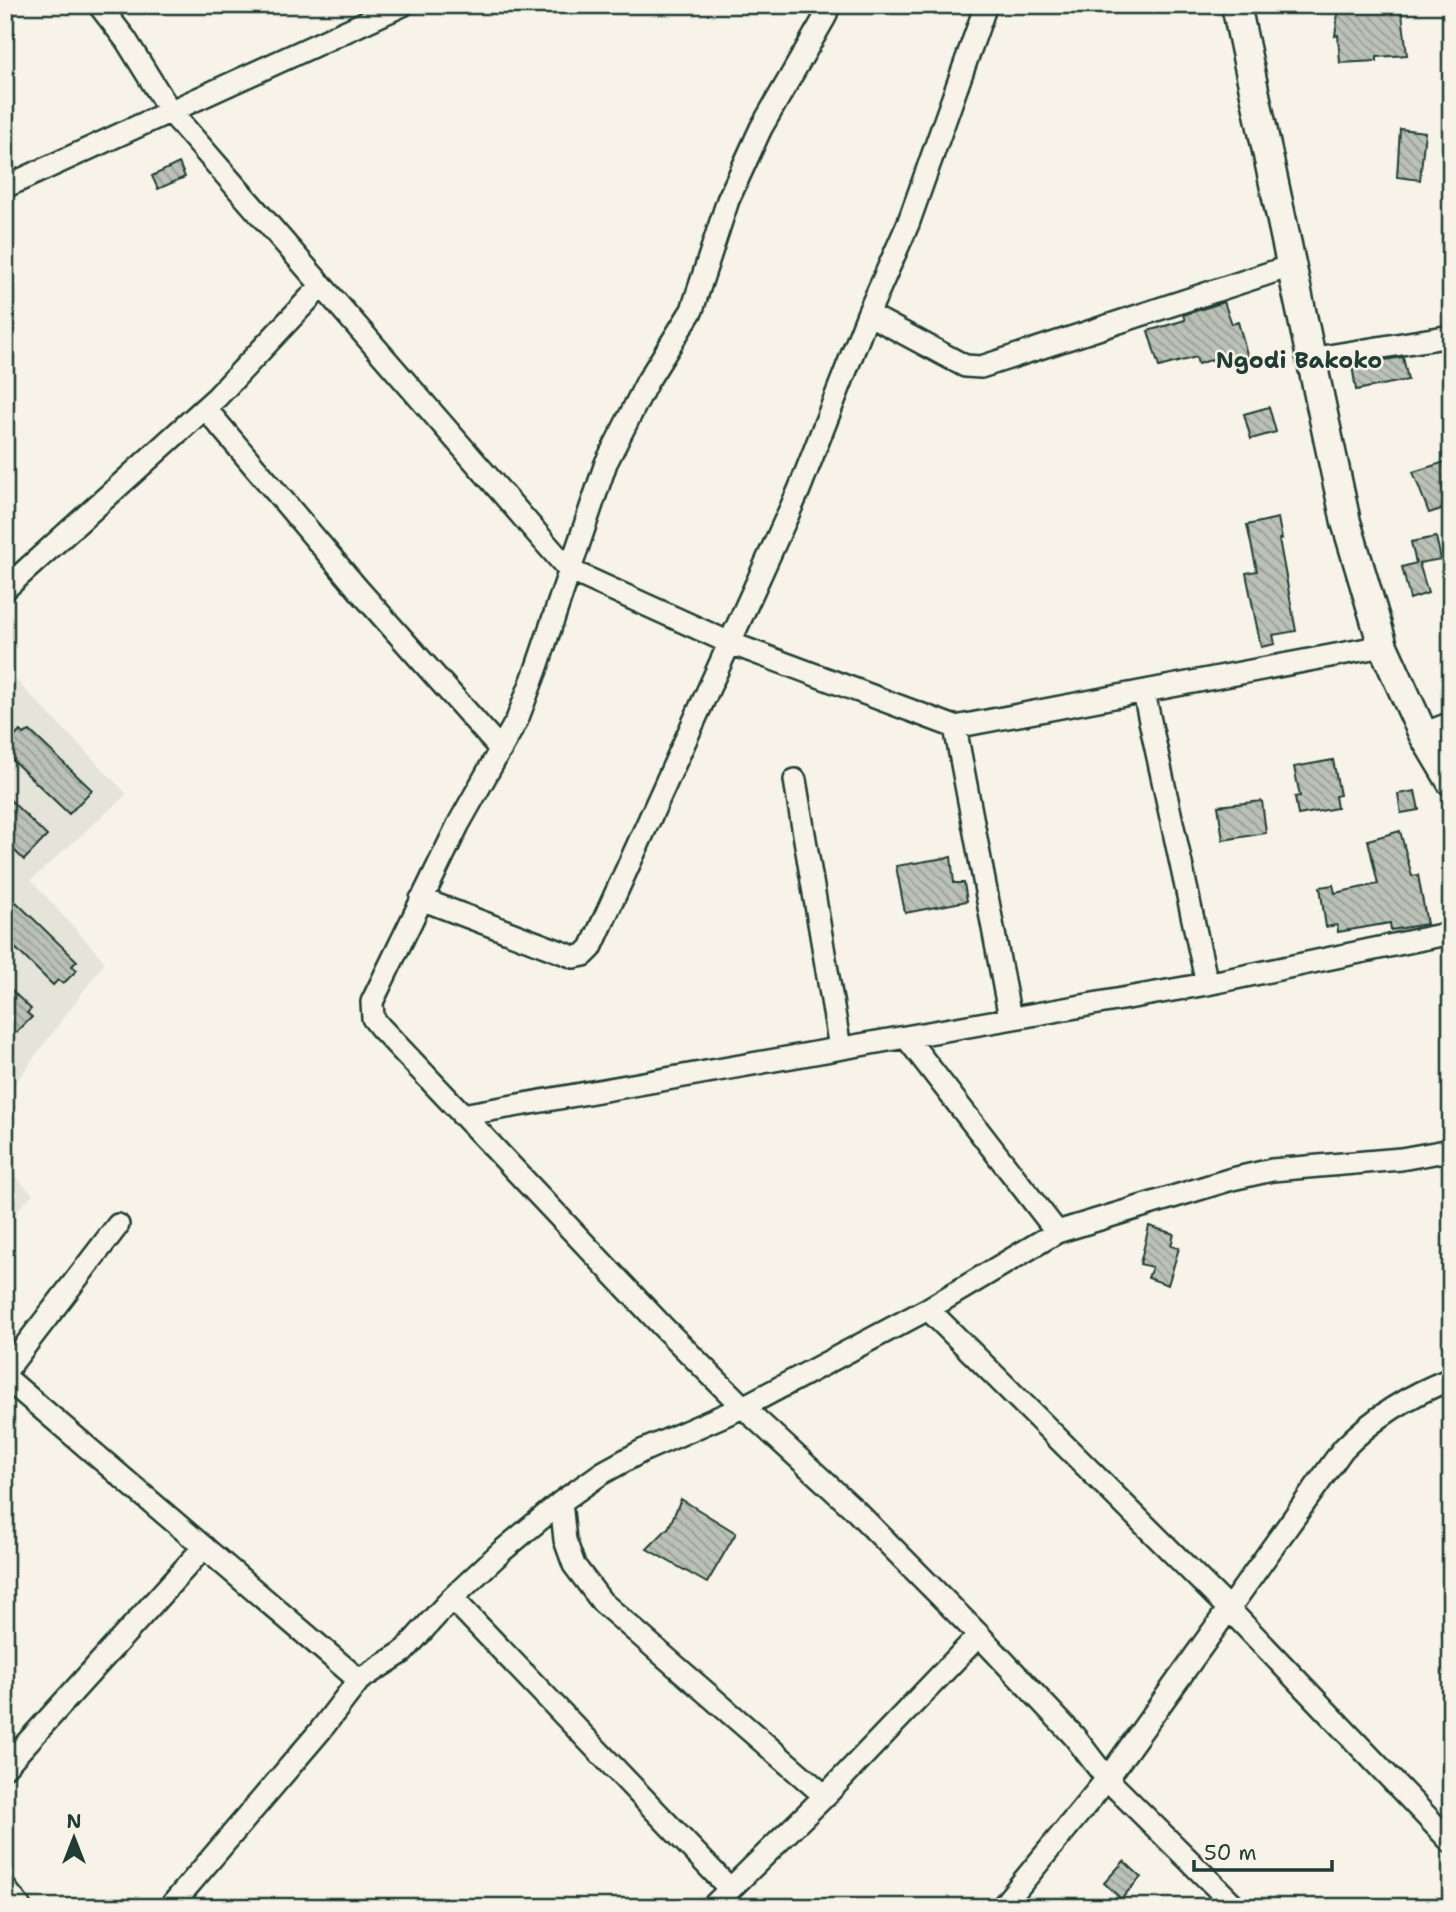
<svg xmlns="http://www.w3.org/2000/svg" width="1456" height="1912" font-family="'Shantell Sans',sans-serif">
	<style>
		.built { fill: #e5e4d9 }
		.building { fill: url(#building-back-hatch); stroke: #1f3d34; stroke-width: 2 }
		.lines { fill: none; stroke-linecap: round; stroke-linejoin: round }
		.minor-casing { stroke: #1f3d34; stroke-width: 26 }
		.secondary-casing { stroke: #1f3d34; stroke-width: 33 }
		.minor { stroke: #f7f3e8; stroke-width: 21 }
		.secondary { stroke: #f7f3e8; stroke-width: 28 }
		.labels { text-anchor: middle; stroke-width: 5; stroke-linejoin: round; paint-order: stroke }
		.quarter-label { font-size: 23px; font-weight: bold; fill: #1f3d34; stroke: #f7f3e8 }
	</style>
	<defs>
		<pattern id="building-back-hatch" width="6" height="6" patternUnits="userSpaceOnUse" patternTransform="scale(1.75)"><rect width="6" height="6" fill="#bbc1b6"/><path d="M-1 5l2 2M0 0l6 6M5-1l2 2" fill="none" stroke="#979e95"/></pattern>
	</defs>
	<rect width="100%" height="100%" fill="#f7f3e8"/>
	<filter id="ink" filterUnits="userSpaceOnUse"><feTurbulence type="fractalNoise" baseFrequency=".0143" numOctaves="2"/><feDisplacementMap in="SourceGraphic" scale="14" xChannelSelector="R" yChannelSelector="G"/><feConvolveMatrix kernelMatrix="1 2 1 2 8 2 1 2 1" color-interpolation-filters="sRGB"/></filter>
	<g filter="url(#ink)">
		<!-- built -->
		<path class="built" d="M 5,669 L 127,794 L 31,880 L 105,962 L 5,1097 Z
			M 5,1167 L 33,1194 L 5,1223 Z"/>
		<!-- building -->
		<path class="building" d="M 1339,5 L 1401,5 L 1407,55 L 1377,57 L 1377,61 L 1340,63 L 1338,35 L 1335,36 Z
			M 1400,129 L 1425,132 L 1420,180 L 1397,177 Z
			M 179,163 L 185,177 L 158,189 L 152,176 Z
			M 1224,302 L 1232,324 L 1238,322 L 1249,361 L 1225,367 L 1223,356 L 1198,364 L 1196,357 L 1159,367 L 1148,331 L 1185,320 L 1183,315 Z
			M 1403,357 L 1408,380 L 1356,390 L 1352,365 Z
			M 1269,407 L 1276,432 L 1251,439 L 1244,414 Z
			M 1451,460 L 1451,506 L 1429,513 L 1413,472 Z
			M 1278,518 L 1282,539 L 1279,539 L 1296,631 L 1273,635 L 1275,644 L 1261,647 L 1246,573 L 1257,571 L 1247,525 Z
			M 1436,537 L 1441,559 L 1419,563 L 1428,593 L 1410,599 L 1402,567 L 1416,563 L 1411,542 Z
			M 20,731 L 23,734 L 30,731 L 92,790 L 69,814 L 7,755 L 12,750 L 7,745 Z
			M 1333,760 L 1340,795 L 1335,796 L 1337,808 L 1298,815 L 1295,797 L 1300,796 L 1294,767 Z
			M 1415,791 L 1419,810 L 1401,813 L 1398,794 Z
			M 5,795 L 47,836 L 24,860 L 5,841 Z
			M 1262,801 L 1266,833 L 1223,840 L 1218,806 Z
			M 1400,831 L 1412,876 L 1418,875 L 1427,924 L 1391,930 L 1390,923 L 1338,932 L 1337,925 L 1326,927 L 1320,887 L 1333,885 L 1335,893 L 1378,884 L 1368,840 Z
			M 951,857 L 954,883 L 964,883 L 967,901 L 905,913 L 896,866 Z
			M 15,901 L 77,961 L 72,966 L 77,970 L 63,984 L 58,980 L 53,985 L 5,938 L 5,911 Z
			M 5,984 L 31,1009 L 27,1013 L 32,1017 L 17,1032 L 5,1032 Z
			M 1149,1226 L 1174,1234 L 1171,1246 L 1179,1248 L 1168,1285 L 1148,1278 L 1152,1267 L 1140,1264 Z
			M 681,1499 L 736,1533 L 707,1583 L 647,1549 L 669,1527 Z
			M 1124,1861 L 1141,1877 L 1121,1899 L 1104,1883 Z"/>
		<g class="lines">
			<!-- minor casing -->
			<g class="minor-casing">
				<path id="minor" d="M 99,5 L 126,40 L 170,111 L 569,570 L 730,643 L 955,727 L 1010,1018
					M 829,5 L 825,17 L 761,128 L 728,200 L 692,310 L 647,382 L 606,463 L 536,670 L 517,720 L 458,825 L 372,1002 L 373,1018 L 380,1027 L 664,1328 L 743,1407 L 854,1509 L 979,1635 L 1074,1736 L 1107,1779 L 1236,1907
					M 5,187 L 403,5
					M 868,314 L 965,366 L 981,367 L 1291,266
					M 1310,359 L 1451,336
					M 205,408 L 358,589 L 501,750
					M 5,589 L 217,397 L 322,285
					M 1144,693 L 1207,984
					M 955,727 L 1383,646
					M 1423,734 L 1451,723
					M 795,780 L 840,1048
					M 421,899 L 574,957 L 584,955 L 591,948 L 799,490 L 868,314 L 908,224 L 986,5
					M 906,1037 L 1057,1232
					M 462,1115 L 1207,984 L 1451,933
					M 928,1309 L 1229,1609 L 1451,1842
					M 5,1372 L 118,1225
					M 5,1377 L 359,1680
					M 561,1502 L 565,1540 L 574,1565 L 602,1602 L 825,1796
					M 452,1598 L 730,1889
					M 5,1767 L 204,1547
					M 5,1888 L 20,1907
					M 170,1907 L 320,1731 L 359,1680 L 403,1652 L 452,1598 L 502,1551 L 561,1502 L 602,1473 L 642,1451 L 743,1407 L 928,1309 L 1057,1232 L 1232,1179 L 1272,1170 L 1401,1159 L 1451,1150
					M 712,1907 L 825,1796 L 979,1635
					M 1002,1907 L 1107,1779 L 1343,1449 C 1374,1417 1409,1395 1451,1379"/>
			</g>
			<!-- secondary casing -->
			<g class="secondary-casing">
				<path id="secondary" d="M 1236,5 L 1346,522 L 1383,646 L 1423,734 L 1451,781"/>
			</g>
			<!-- minor -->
			<use href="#minor" class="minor"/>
			<!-- secondary -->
			<use href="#secondary" class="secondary"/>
		</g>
	</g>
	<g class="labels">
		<!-- quarter labels -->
		<g class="quarter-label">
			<text x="1299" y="368">Ngodi Bakoko</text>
		</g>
	</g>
	<!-- margin -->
	<rect width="1456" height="1912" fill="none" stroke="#f7f3e8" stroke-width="28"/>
	<rect x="14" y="14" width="1428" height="1884" fill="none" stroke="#1f3d34" stroke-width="2.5" filter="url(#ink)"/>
	<!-- north arrow -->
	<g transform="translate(74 1838)" stroke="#f7f3e8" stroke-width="5" paint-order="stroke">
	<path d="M0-5L12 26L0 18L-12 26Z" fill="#1f3d34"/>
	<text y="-10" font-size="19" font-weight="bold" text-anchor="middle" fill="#1f3d34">N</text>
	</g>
	<!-- scale -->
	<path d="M1194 1860v10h138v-10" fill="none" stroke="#1f3d34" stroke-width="3.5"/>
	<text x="1204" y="1860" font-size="21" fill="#1f3d34" stroke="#f7f3e8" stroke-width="5" paint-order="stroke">50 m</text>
</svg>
